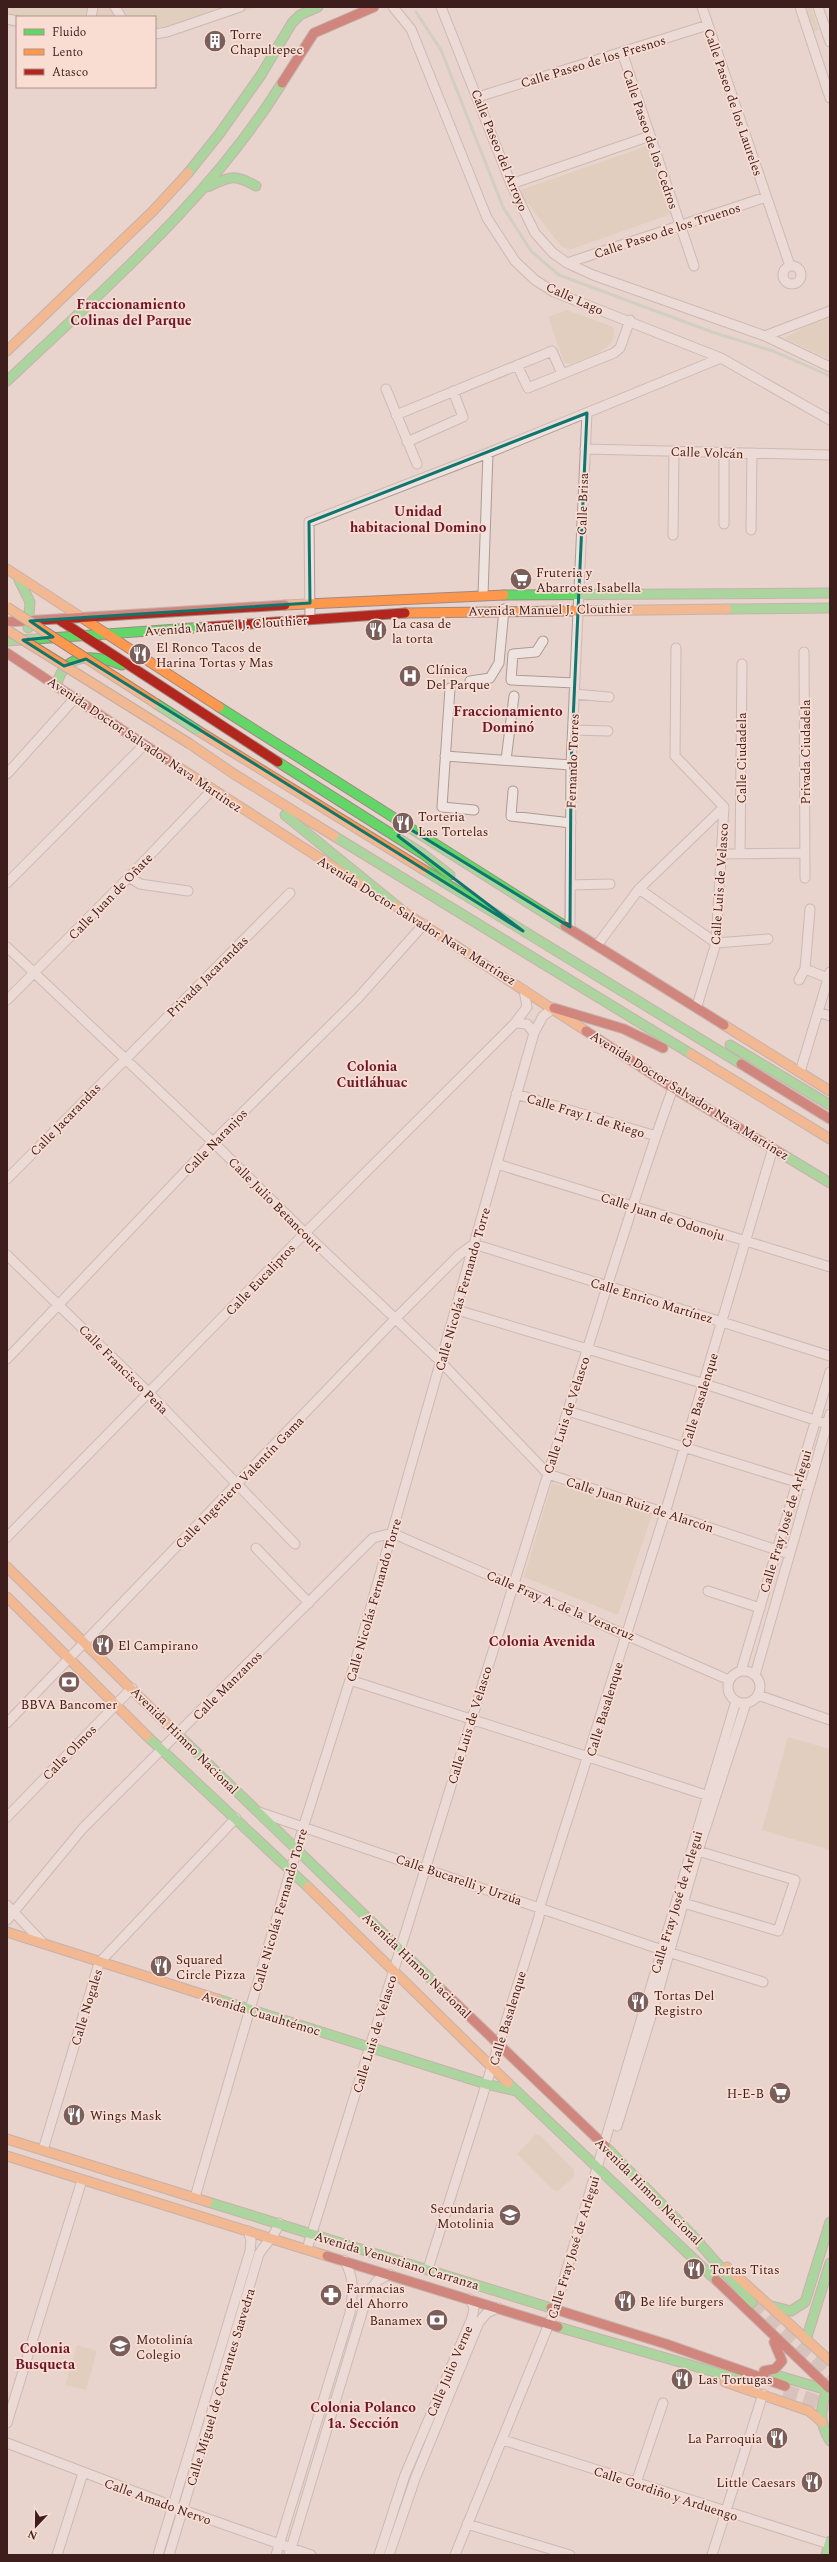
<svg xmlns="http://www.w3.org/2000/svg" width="837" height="2562" font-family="Spectral,serif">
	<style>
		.green { fill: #dcc8ad }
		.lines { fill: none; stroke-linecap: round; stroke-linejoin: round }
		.stream { stroke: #b8cab6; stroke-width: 3 }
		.primary-tunnel { stroke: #c6b0a9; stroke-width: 14; stroke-dasharray: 14 7; stroke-linecap: butt }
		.street-casing { stroke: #ad9a96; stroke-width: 11 }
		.fast-casing { stroke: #9d8a85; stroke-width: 11 }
		.slow-casing { stroke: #9d8a85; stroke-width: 11 }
		.jam-casing { stroke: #9d8a85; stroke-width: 11 }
		.street { stroke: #efe3df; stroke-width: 9 }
		.fast { stroke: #63d668; stroke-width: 9 }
		.slow { stroke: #ff974d; stroke-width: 9 }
		.jam { stroke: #b3261e; stroke-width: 9 }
		.fast-bridge-casing { stroke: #92807c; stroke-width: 11; stroke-linecap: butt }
		.slow-bridge-casing { stroke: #92807c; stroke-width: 11; stroke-linecap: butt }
		.fast-bridge { stroke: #63d668; stroke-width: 9 }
		.slow-bridge { stroke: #ff974d; stroke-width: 9 }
		.marked { fill: none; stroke: #0f766e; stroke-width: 3; stroke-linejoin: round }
		.labels { text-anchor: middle; stroke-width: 3.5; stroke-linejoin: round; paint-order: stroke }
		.poi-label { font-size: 13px; fill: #3d1e1c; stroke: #f9ddd2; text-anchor: start }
		.street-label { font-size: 13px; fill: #3d1e1c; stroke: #f9ddd2 }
		.neighbourhood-label { font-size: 14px; font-weight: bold; fill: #6f172a; stroke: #f9ddd2 }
	</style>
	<rect width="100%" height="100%" fill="#e8d4cc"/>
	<!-- green -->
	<path class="green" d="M 7,7 L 261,7 L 155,35 L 155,17 L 17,17 L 17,28 L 7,27 Z
		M 804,7 L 811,7 L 819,30 L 813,32 Z
		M 647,146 L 671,214 L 569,250 L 561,246 L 518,191 Z
		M 567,310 L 613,327 C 621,350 585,358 570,364 L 564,362 L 548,317 Z
		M 830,314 L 830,360 L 784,338 Z
		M 552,1483 L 652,1515 L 618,1615 L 524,1577 Z
		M 788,1737 L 830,1749 L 830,1850 L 762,1830 Z
		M 536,2134 L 541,2136 L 574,2170 L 574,2177 L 558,2191 L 552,2189 L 517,2154 Z
		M 77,2345 L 97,2351 L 86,2390 L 65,2385 Z"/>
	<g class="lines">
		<!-- stream -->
		<path class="stream" d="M 416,12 L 441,50 L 503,207 L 531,251 L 559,275 L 712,332 L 773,351 L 830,376"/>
		<!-- primary-tunnel -->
		<path class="primary-tunnel" d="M 752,2303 L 830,2379
			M 784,2391 L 830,2406"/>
		<!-- street casing -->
		<g class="street-casing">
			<path id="street" d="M 115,7 L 121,17
				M 393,7 L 411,29 L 487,218 L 515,261 L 535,280 L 554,292 L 721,358 L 830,420
				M 441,7 L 511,184 L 535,233 L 553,253 L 567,263 L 593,275 L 765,336 L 830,367
				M 702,7 L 790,266
				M 800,7 L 830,98
				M 818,7 L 830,42
				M 91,17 L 93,7
				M 7,19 L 17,21
				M 155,34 L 167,32 L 240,7
				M 622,52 L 694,266
				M 478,97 L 708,25
				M 511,184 L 650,136
				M 567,263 L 766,197
				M783 275a9 9 0 1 1 18 0a9 9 0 1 1-18 0Z
				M 765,336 L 830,311
				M 517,365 L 528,388 L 614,353 L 620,348 L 630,320
				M 386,389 L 417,464
				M 396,415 L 552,351 L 562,374
				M 407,442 L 463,417 L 453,391
				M 585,449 L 830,455
				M 724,524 L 724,452
				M 751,530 L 752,453
				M 673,535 L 674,451
				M 483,595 L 488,453
				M 310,619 L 309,522 L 488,453 L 721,358
				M 543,641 L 536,652 L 513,654 L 511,680 L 575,683
				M 676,648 L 675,756 L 724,807
				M 804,652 L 805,878
				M 470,681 L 490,678 L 499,663 L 504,609
				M 450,688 L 442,807 L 474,810
				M 574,694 L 609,697
				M 573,730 L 608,731
				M 445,756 L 571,765
				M 506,760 L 514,696
				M 7,774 L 76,697
				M 513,791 L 511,816 L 571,823
				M 740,853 L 742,664
				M 721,854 L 805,853
				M 129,877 L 140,884 L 188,891
				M 7,883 L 144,745
				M 570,885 L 610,884
				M 639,889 L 716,943 L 768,939
				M 570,927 L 571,765 L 587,413
				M 598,944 L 639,889 L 724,807
				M 7,947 L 213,1142 L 305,1233 L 440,1361 L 548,1474 L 789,1554
				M 805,969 L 828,978
				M 799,980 L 805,969 L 810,909
				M 7,1000 L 129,877 L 212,790
				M 697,1006 L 716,943 L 724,807
				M 818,1012 L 830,1016
				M 515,1023 L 527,1024 L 534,1033
				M 800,1072 L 830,972
				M 516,1094 L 656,1136
				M 497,1164 L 830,1267
				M 7,1179 L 290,893
				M 7,1255 L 149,1393 L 295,1544
				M 457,1310 L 705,1384 L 827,1424
				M 7,1359 L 213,1142 L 358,998 L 424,924
				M 568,1411 L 809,1486
				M 7,1537 L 305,1233 L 515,1023 L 527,1007 L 524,990
				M 256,1548 L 309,1603
				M 708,1591 L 760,1608
				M 741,1671 L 830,1372
				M728 1687a16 16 0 1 1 32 0a16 16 0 1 1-32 0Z
				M 755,1675 L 830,1414
				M 350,1680 L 712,1797
				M 758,1695 L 830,1720
				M 7,1723 L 395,1319 L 459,1255 L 474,1244 L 830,1356
				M 259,1812 L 662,1950 L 763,1982
				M 7,1817 L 132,1688
				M 680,1902 L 778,1931 L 795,1880 L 698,1851
				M 7,1905 L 43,1943
				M 7,1920 L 83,1828 L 373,1538 L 392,1533 L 729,1680
				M 617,2126 L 653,2010 L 698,1851 L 746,1703
				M 43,2150 L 99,1963 L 236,1818
				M 195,2197 L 303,1828 L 350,1680 L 534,1033 L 543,1016 L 554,1008
				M 307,2249 C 396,1971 478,1691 567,1413 C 602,1305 634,1195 673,1088
				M 428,2269 L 539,1917 L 540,1906 L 665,1513 L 773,1148
				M 7,2423 L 82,2180
				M 503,2440 L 829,2544
				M 7,2443 L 183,2510 L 311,2555
				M 636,2483 L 663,2403
				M 467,2524 L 570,2555
				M 57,2555 L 83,2473
				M 158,2555 L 250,2251 L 251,2240 L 248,2231
				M 169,2555 L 259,2254 C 267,2241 274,2239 279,2223
				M 276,2555 L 350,2313 C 353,2293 355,2278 344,2260
				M 289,2555 L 368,2293 L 377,2281 L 389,2274
				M 379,2555 L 405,2475 L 472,2318 L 474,2308 L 470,2299
				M 389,2555 L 415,2479 L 479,2322 L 487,2313 L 498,2308
				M 455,2555 L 555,2309 L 736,1701
				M 712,2555 L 763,2394"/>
		</g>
		<!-- fast casing -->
		<g class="fast-casing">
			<path id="fast" d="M 188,173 L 220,133 L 261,75 L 292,23 L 300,15 L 318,7
				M 207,187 C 230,177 233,173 256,186
				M 7,381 C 105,288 210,199 282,83
				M 19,580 L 30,602 L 28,628
				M 504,595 L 830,593
				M 727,609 L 830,608
				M 7,641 L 206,627
				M 57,684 C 65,651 96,655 122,665
				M 219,707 L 565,926
				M 278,762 L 423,854 L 450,875
				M 285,815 L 403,911
				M 334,836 L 691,1054
				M 424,870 L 741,1064
				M 730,1045 L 830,1105
				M 782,1154 L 830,1183
				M 167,1724 L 443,1991
				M 147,1736 L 308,1887
				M 217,1999 L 486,2084 L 516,2091
				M 508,2083 L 716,2280
				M 605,2146 L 700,2243
				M 208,2202 L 551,2308
				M 692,2235 L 752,2303
				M 772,2306 L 791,2311 L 805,2302 L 830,2222
				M 558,2327 L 739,2379
				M 806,2340 L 830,2263
				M 776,2375 L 827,2390
				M 830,2386 C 819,2404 819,2423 830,2441
				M 826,2555 L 830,2541"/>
		</g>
		<!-- slow casing -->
		<g class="slow-casing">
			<path id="slow" d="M 7,351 L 153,211 L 188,173
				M 7,569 L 219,707
				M 285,605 L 504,595
				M 405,613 L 727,609
				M 197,730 L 424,870
				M 190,744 L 234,774 L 334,836
				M 172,763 L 360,884
				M 395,906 L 586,1031
				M 724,1025 L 830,1091
				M 691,1054 L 830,1139
				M 7,1567 L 167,1724
				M 7,1597 L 147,1736
				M 308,1887 L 508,2083
				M 7,1932 L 217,1999
				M 7,2139 L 208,2202
				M 7,2156 L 327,2256
				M 727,2267 L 830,2361
				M 725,2382 L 809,2411 L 822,2422"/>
		</g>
		<!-- jam casing -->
		<g class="jam-casing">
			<path id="jam" d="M 282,83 L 314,33 L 374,7
				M 58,619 L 278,762
				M 7,622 L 285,605
				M 206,627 L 405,613
				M 7,653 L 172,763
				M 565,926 L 724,1025
				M 554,1008 L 624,1029 L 663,1048
				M 586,1031 L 673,1088 L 782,1154
				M 741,1064 L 830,1119
				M 443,1991 L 605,2146
				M 327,2256 L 558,2327
				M 716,2280 L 829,2388
				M 551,2308 L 666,2344 L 785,2386
				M 764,2371 L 775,2369 L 782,2361 L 774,2342"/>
		</g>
		<!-- street -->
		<use href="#street" class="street"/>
		<!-- fast -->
		<use href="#fast" class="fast"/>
		<!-- slow -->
		<use href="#slow" class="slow"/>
		<!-- jam -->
		<use href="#jam" class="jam"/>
		<!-- fast-bridge casing -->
		<g class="fast-bridge-casing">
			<path id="fast-bridge" d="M 155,703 L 197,730"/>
		</g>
		<!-- slow-bridge casing -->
		<g class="slow-bridge-casing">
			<path id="slow-bridge" d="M 7,607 L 155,703
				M 7,630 L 190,744"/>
		</g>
		<!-- fast-bridge -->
		<use href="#fast-bridge" class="fast-bridge"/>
		<!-- slow-bridge -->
		<use href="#slow-bridge" class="slow-bridge"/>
	</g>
	<!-- marked area -->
	<path d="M0 0H837V2562H0ZM 587,413 L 571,765 L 570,927 L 405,826 L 398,836 L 523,931 L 86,659 L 64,666 L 23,640 L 53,637 L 30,621 L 310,603 L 309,522 Z" fill="#e8d4cc" fill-opacity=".55" fill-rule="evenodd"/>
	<path class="marked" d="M 587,413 L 571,765 L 570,927 L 405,826 L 398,836 L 523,931 L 86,659 L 64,666 L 23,640 L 53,637 L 30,621 L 310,603 L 309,522 Z"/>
	<!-- icons -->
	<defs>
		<g id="building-disc" transform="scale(1.15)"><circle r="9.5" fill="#795e5a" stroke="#f9ddd2"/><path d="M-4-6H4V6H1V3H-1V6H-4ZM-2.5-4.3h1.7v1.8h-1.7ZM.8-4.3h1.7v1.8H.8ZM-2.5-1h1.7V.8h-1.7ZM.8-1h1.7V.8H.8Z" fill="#fff"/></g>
		<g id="supermarket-disc" transform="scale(1.15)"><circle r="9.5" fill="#795e5a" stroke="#f9ddd2"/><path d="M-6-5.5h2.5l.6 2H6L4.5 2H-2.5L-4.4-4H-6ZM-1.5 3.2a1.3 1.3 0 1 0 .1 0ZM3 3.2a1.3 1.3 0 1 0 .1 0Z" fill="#fff"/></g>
		<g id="restaurant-disc" transform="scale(1.15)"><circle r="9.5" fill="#795e5a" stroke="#f9ddd2"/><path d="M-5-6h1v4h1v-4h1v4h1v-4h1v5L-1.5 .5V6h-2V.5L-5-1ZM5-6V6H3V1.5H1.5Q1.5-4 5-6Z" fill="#fff"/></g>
		<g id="hospital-disc" transform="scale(1.15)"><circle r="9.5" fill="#795e5a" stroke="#f9ddd2"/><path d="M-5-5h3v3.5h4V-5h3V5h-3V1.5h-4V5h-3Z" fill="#fff"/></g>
		<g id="bank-disc" transform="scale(1.15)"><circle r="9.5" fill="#795e5a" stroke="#f9ddd2"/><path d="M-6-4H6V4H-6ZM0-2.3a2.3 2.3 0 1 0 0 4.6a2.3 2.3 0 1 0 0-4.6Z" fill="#fff"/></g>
		<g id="school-disc" transform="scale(1.15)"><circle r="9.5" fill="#795e5a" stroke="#f9ddd2"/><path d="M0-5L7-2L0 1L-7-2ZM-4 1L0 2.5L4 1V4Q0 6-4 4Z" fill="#fff"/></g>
		<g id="pharmacy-disc" transform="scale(1.15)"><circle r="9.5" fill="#795e5a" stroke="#f9ddd2"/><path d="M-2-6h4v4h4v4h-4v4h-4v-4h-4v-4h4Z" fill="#fff"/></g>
	</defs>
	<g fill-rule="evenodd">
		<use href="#building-disc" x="215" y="41"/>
		<use href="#supermarket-disc" x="521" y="579"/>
		<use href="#restaurant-disc" x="376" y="630"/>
		<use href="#restaurant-disc" x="140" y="654"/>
		<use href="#hospital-disc" x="410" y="676"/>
		<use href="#restaurant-disc" x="403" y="823"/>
		<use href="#restaurant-disc" x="103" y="1645"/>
		<use href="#bank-disc" x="69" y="1682"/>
		<use href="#restaurant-disc" x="161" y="1966"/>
		<use href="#restaurant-disc" x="638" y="2002"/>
		<use href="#supermarket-disc" x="780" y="2093"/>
		<use href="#restaurant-disc" x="74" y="2115"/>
		<use href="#school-disc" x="510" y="2215"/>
		<use href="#restaurant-disc" x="694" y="2269"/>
		<use href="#pharmacy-disc" x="331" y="2295"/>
		<use href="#restaurant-disc" x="625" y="2301"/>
		<use href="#bank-disc" x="437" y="2320"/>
		<use href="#school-disc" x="120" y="2346"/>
		<use href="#restaurant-disc" x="682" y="2379"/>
		<use href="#restaurant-disc" x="777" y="2438"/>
		<use href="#restaurant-disc" x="812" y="2482"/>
	</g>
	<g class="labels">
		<!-- poi labels -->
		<g class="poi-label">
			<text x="230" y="39">Torre<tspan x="230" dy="15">Chapultepec</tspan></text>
			<text x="536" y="577">Fruteria y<tspan x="536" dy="15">Abarrotes Isabella</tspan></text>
			<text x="392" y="628">La casa de<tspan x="392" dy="15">la torta</tspan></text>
			<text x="156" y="652">El Ronco Tacos de<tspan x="156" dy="15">Harina Tortas y Mas</tspan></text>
			<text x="426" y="674">Clínica<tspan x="426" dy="15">Del Parque</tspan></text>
			<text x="418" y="821">Torteria<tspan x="418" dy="15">Las Tortelas</tspan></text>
			<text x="118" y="1650">El Campirano</text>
			<text x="69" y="1709" text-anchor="middle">BBVA Bancomer</text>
			<text x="176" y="1964">Squared<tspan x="176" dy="15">Circle Pizza</tspan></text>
			<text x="654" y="2000">Tortas Del<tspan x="654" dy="15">Registro</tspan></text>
			<text x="764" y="2098" text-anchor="end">H-E-B</text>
			<text x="90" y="2120">Wings Mask</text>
			<text x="494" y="2213" text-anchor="end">Secundaria<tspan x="494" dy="15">Motolinia</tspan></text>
			<text x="710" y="2274">Tortas Titas</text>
			<text x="346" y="2293">Farmacias<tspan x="346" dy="15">del Ahorro</tspan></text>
			<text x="640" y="2306">Be life burgers</text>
			<text x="422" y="2325" text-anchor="end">Banamex</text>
			<text x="136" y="2344">Motolinía<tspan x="136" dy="15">Colegio</tspan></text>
			<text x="698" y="2384">Las Tortugas</text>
			<text x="762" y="2443" text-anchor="end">La Parroquia</text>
			<text x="796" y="2487" text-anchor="end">Little Caesars</text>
		</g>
		<!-- street labels -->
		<g class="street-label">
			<text transform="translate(593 61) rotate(-17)" y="5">Calle Paseo de los Fresnos</text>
			<text transform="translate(734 102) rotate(71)" y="5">Calle Paseo de los Laureles</text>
			<text transform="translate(651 139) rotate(71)" y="5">Calle Paseo de los Cedros</text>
			<text transform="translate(500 150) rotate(68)" y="5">Calle Paseo del Arroyo</text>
			<text transform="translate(667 230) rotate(-18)" y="5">Calle Paseo de los Truenos</text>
			<text transform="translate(575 298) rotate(24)" y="5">Calle Lago</text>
			<text transform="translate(707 452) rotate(2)" y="5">Calle Volcán</text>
			<text transform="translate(582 504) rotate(-88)" y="5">Calle Brisa</text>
			<text transform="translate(550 609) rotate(-1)" y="5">Avenida Manuel J. Clouthier</text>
			<text transform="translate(226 625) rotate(-4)" y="5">Avenida Manuel J. Clouthier</text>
			<text transform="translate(145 744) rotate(34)" y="5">Avenida Doctor Salvador Nava Martínez</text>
			<text transform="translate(805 752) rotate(-90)" y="5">Privada Ciudadela</text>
			<text transform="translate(741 758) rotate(-90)" y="5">Calle Ciudadela</text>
			<text transform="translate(572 761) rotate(-88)" y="5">Fernando Torres</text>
			<text transform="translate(719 884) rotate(-86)" y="5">Calle Luis de Velasco</text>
			<text transform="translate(110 896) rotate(-46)" y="5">Calle Juan de Oñate</text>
			<text transform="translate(417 920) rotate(32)" y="5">Avenida Doctor Salvador Nava Martínez</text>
			<text transform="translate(207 976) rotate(-45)" y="5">Privada Jacarandas</text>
			<text transform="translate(690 1095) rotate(32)" y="5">Avenida Doctor Salvador Nava Martínez</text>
			<text transform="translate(586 1115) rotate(17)" y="5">Calle Fray I. de Riego</text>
			<text transform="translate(65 1119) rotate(-46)" y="5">Calle Jacarandas</text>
			<text transform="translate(215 1141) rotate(-46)" y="5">Calle Naranjos</text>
			<text transform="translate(276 1204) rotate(45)" y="5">Calle Julio Betancourt</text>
			<text transform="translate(663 1216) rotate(18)" y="5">Calle Juan de Odonoju</text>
			<text transform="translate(260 1279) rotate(-46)" y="5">Calle Eucaliptos</text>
			<text transform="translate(462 1289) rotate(-74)" y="5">Calle Nicolás Fernando Torre</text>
			<text transform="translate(652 1300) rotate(17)" y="5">Calle Enrico Martínez</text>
			<text transform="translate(124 1369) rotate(45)" y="5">Calle Francisco Peña</text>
			<text transform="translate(699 1400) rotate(-73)" y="5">Calle Basalenque</text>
			<text transform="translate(566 1415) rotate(-72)" y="5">Calle Luis de Velasco</text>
			<text transform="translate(239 1482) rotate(-46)" y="5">Calle Ingeniero Valentín Gama</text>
			<text transform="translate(640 1504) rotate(18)" y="5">Calle Juan Ruiz de Alarcón</text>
			<text transform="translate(785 1521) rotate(-73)" y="5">Calle Fray José de Arlegui</text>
			<text transform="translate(373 1600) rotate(-74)" y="5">Calle Nicolás Fernando Torre</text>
			<text transform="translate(561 1605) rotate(23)" y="5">Calle Fray A. de la Veracruz</text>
			<text transform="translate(227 1685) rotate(-45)" y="5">Calle Manzanos</text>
			<text transform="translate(604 1709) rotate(-73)" y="5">Calle Basalenque</text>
			<text transform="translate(469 1725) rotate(-73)" y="5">Calle Luis de Velasco</text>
			<text transform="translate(185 1740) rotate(45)" y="5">Avenida Himno Nacional</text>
			<text transform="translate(69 1752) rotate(-46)" y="5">Calle Olmos</text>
			<text transform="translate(459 1879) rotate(19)" y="5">Calle Bucarelli y Urzúa</text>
			<text transform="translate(676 1902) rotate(-73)" y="5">Calle Fray José de Arlegui</text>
			<text transform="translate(279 1910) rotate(-74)" y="5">Calle Nicolás Fernando Torre</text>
			<text transform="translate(417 1965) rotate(44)" y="5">Avenida Himno Nacional</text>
			<text transform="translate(86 2007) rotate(-73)" y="5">Calle Nogales</text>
			<text transform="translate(261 2013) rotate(17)" y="5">Avenida Cuauhtémoc</text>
			<text transform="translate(507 2018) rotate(-73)" y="5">Calle Basalenque</text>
			<text transform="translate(374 2034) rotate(-73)" y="5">Calle Luis de Velasco</text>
			<text transform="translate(649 2191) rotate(45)" y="5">Avenida Himno Nacional</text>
			<text transform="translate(573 2247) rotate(-73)" y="5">Calle Fray José de Arlegui</text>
			<text transform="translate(397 2260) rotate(17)" y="5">Avenida Venustiano Carranza</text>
			<text transform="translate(449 2371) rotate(-67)" y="5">Calle Julio Verne</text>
			<text transform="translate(220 2387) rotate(-73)" y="5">Calle Miguel de Cervantes Saavedra</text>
			<text transform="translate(666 2493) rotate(18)" y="5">Calle Gordiño y Arduengo</text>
			<text transform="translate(158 2501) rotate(20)" y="5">Calle Amado Nervo</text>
		</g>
		<!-- neighbourhood labels -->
		<g class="neighbourhood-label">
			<text x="131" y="309">Fraccionamiento<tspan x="131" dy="16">Colinas del Parque</tspan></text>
			<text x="418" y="516">Unidad<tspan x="418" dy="16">habitacional Domino</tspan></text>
			<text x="508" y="716">Fraccionamiento<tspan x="508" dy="16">Dominó</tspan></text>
			<text x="372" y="1071">Colonia<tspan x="372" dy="16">Cuitláhuac</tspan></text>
			<text x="542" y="1646">Colonia Avenida</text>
			<text x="45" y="2353">Colonia<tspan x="45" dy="16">Busqueta</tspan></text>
			<text x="363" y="2412">Colonia Polanco<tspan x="363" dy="16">1a. Sección</tspan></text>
		</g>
	</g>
	<!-- border -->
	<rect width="837" height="2562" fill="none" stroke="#3d1e1c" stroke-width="16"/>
	<!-- legend -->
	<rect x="16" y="16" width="140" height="72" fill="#f9ddd2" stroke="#ae9189"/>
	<rect x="24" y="29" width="20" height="6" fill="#63d668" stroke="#ae9189"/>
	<text x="52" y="36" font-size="12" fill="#3d1e1c">Fluido</text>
	<rect x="24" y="49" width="20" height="6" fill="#ff974d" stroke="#ae9189"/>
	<text x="52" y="56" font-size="12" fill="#3d1e1c">Lento</text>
	<rect x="24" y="69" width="20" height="6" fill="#b3261e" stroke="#ae9189"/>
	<text x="52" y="76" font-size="12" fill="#3d1e1c">Atasco</text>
	<!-- north arrow -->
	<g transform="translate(36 2526) rotate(202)" stroke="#f9ddd2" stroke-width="3" paint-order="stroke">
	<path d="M0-3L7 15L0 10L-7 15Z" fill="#3d1e1c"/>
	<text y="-6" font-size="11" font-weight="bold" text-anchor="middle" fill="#3d1e1c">N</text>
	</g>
</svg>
